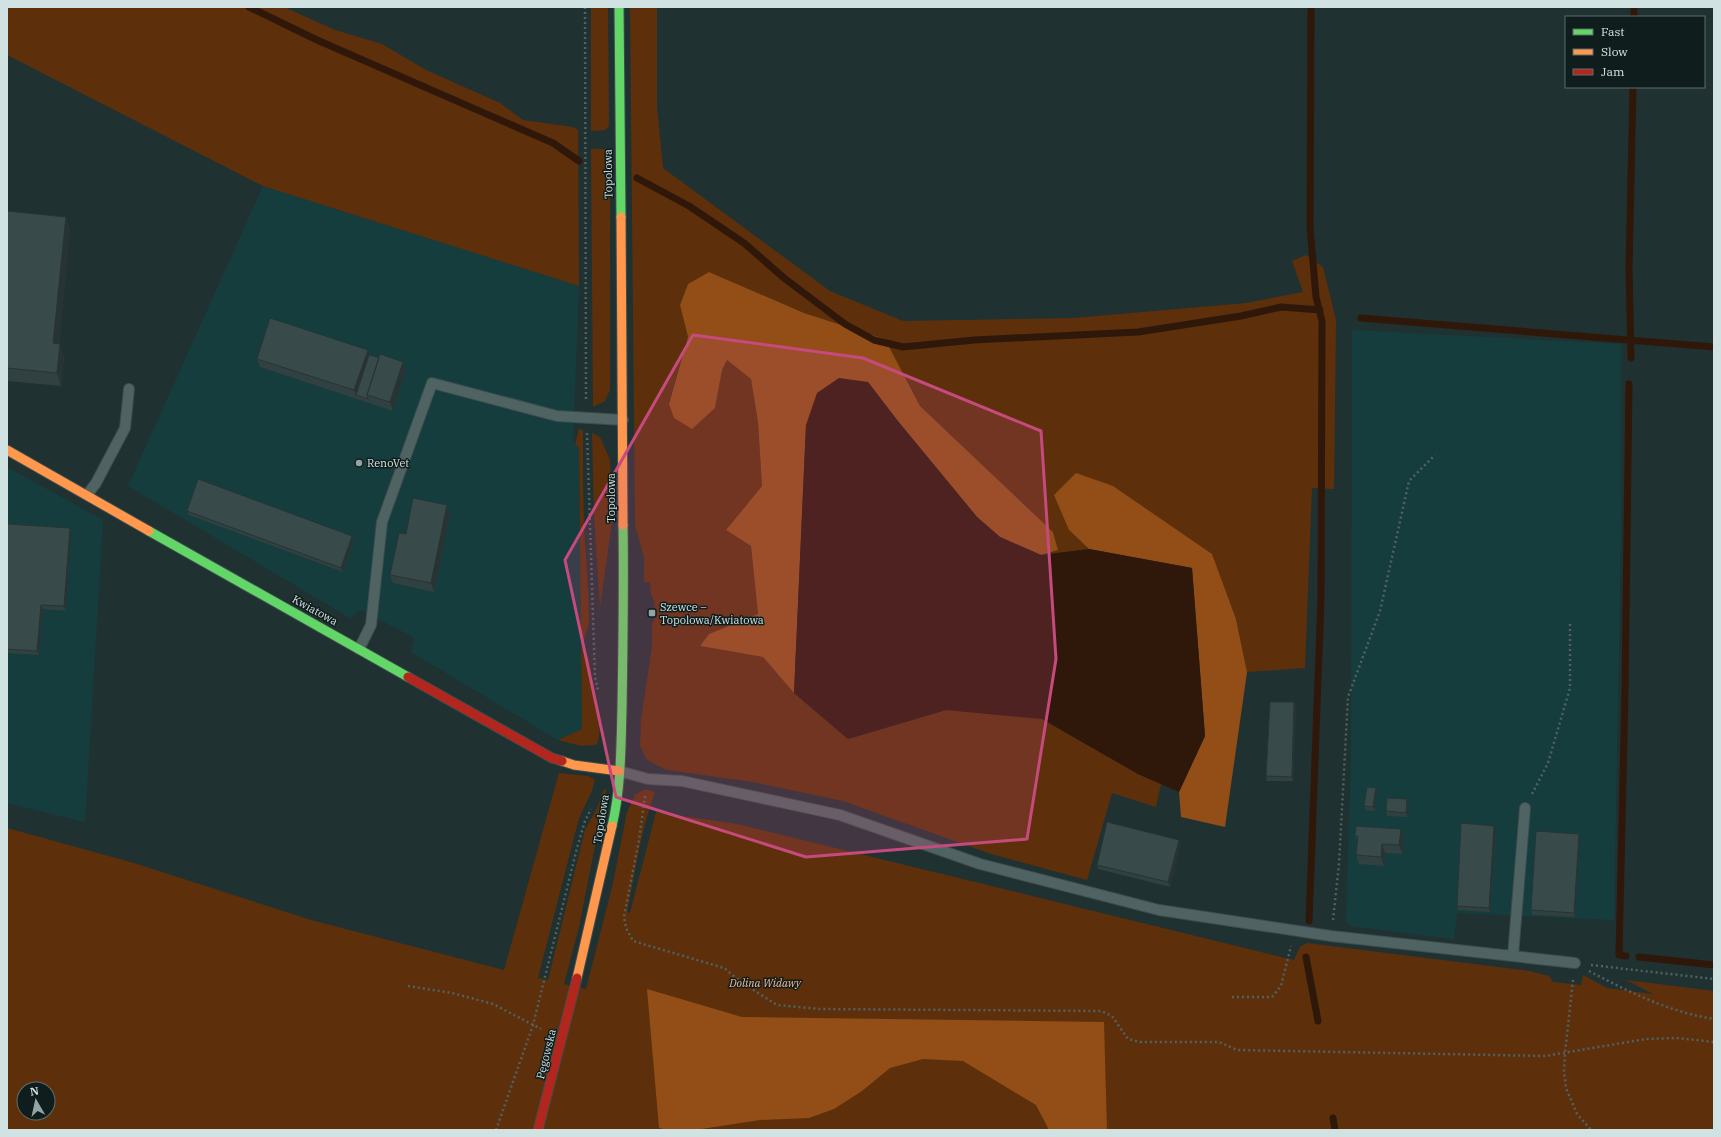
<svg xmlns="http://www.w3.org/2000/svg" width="1721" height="1137" font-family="'IBM Plex Serif',serif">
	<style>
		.built { fill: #163d3e }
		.green { fill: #5d300b; fill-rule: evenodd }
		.forest { fill: #924e16 }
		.water { fill: #2f1809 }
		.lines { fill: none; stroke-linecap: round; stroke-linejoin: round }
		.stream { stroke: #2f1809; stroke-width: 7 }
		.lane-casing { stroke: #3e4c4c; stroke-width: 12 }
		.fast-casing { stroke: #3e4c4c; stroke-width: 11 }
		.slow-casing { stroke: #3e4c4c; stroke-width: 11 }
		.jam-casing { stroke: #3e4c4c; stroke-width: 11 }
		.path { stroke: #526162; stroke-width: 2.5; stroke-dasharray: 2 3; stroke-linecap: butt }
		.lane { stroke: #506363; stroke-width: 10 }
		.fast { stroke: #63d668; stroke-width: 9 }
		.slow { stroke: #ff974d; stroke-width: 9 }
		.jam { stroke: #b3261e; stroke-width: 9 }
		.wall { fill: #314040 }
		.shaded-wall { fill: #283434 }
		.building { fill: #394a4b; stroke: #283434 }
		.marked { fill: #c64a7d; fill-opacity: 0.2; stroke: #c64a7d; stroke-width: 3; stroke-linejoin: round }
		.poi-dot { fill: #93a4a4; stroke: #101d1d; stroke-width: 1.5 }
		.labels { text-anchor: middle; stroke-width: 3; stroke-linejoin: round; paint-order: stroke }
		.street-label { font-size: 11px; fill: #d1e2e2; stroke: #101d1d }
		.poi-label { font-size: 11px; fill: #d1e2e2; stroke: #101d1d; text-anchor: start }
		.park-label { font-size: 11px; font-style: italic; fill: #fdb991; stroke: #101d1d }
	</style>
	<rect width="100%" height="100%" fill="#203132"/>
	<!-- built -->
	<path class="built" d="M 263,186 L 579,286 L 573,442 L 579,448 L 582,729 L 558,740 L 411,652 L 415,638 L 361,610 L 350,618 L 128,486 Z
		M 1352,330 L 1621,344 L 1621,538 L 1614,920 L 1457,913 L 1454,939 L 1350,926 L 1346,921 L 1351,759 Z
		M 7,467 L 103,520 L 85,822 L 7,803 Z"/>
	<!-- green -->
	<path class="green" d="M 7,7 L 284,7 L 335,30 L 382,44 L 426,70 L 500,103 L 523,120 L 573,127 L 578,130 L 579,286 L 263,186 L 7,55 Z
		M 591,7 L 608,7 L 609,126 L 605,130 L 591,131 Z
		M 630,7 L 657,7 L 657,107 L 663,168 L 830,291 L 903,321 L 1074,318 L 1246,303 L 1303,292 L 1292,261 L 1306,255 L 1323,267 L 1336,320 L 1334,489 L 1312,488 L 1305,668 L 1247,672 L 1236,619 L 1212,555 L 1113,486 L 1069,530 L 1089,549 L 1041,555 L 1058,550 L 1053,532 L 920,406 L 885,339 L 804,313 L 709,272 L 688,284 L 680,305 L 688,337 L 669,403 L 715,408 L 722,370 L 727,360 L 751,379 L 758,422 L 762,486 L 726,530 L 751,546 L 758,615 L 709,634 L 700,646 L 763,657 L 794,693 L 848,739 L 946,710 L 1042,719 L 1138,774 L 1161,784 L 1156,807 L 1112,793 L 1087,880 L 991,854 L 843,801 L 753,782 L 667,770 L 649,761 L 645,757 L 640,745 L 641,720 L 652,646 L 652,624 L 655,618 L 654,600 L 651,595 L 650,582 L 644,582 L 644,558 L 635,525 Z
		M 591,149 L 604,149 L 610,151 L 610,390 L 605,401 L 593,407 Z
		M 579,429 L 583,430 C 583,460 583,491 584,521 C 585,553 589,584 589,616 C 590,635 577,638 589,659 C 591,675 606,735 596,745 L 581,746 L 558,740 L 582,729 L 579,448 L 575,444 Z
		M 592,433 L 600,437 L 610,460 L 612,522 L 600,608 L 594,516 Z
		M 559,773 L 588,776 L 595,780 L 592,791 L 579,818 L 538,978 L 548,980 L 585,830 L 598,806 L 604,789 L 606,790 L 579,927 L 564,984 L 586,989 L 613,883 L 627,812 L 635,795 L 645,789 L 655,792 C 641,830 635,872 627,912 L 630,913 L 656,812 L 737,824 L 1294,960 L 1300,947 L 1307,943 L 1529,971 L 1549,976 L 1553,982 L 1581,985 L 1583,975 L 1607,988 L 1653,994 L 1626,980 L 1714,991 L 1714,1130 L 7,1130 L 7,828 L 134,863 L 311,920 L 504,970 ZM 24,1089 L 48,1089 L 48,1113 L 24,1113 Z"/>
	<!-- forest -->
	<path class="forest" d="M 709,272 L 804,313 L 885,339 L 920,406 L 1053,532 L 1058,550 L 1041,555 L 1000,537 L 977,517 L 897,420 L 868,382 L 806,425 L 794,693 L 763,657 L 700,646 L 709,634 L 758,614 L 751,546 L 726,530 L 762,486 L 758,422 L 751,379 L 727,360 L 722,370 L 715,408 L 692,429 L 674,418 L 669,404 L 688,337 L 680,305 L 688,284 Z
		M 1076,473 L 1113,486 L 1212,554 L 1236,619 L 1247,672 L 1225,827 L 1181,817 L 1179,792 L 1205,736 L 1192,568 L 1089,549 L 1069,530 L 1054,495 Z
		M 647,989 L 742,1017 L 1104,1022 L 1107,1130 L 1049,1130 L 1036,1105 L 963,1061 L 923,1059 L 890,1068 L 862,1091 L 834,1109 L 809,1118 L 760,1120 L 695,1130 L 669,1130 L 659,1128 Z"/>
	<!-- water -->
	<path class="water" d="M 839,378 L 868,382 L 897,420 L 977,517 L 1000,537 L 1041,555 L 1089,549 L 1192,568 L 1205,736 L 1179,792 L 1138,774 L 1042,719 L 946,710 L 848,739 L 794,693 L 806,425 L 817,393 Z"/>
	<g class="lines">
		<!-- stream -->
		<path class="stream" d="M 249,7 L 317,40 L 553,143 L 579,161
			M 1634,17 L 1634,7
			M 637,178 L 689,206 L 744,243 L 784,278 L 845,324 L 874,340 L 903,347 L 974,340 L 1138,332 L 1241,316 L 1281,307 L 1320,310
			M 1361,318 L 1714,347
			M 1631,358 L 1629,268 L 1633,87
			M 1309,921 L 1321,598 L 1322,321 L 1316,297 L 1310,227 L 1311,7
			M 1626,956 L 1619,955 L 1625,691 L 1629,384
			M 1306,957 L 1318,1021
			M 1639,957 L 1714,965
			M 1333,1118 L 1335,1130"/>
		<!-- lane casing -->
		<g class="lane-casing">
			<path id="lane" d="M 87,495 L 96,483 L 125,428 L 129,389
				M 359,649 L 371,625 L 382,522 L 432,383 L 557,416 L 623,420
				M 619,771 L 648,779 L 682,781 L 840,815 L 980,864 L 1159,910 L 1331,936 L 1575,963
				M 1513,956 L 1525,808"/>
		</g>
		<!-- fast casing -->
		<g class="fast-casing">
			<path id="fast" d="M 619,7 L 621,217
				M 149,531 L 408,677
				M 612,826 C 621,789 621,747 622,708 C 623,647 624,586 623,525"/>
		</g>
		<!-- slow casing -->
		<g class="slow-casing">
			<path id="slow" d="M 621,217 L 623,525
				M 7,450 L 149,531
				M 562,761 L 574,765 L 619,771
				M 577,978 L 612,826"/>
		</g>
		<!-- jam casing -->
		<g class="jam-casing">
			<path id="jam" d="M 408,677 L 552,758 L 562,761
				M 538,1130 L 577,978"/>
		</g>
		<!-- path -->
		<path class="path" d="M 585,7 L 586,400
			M 587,433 L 595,677 L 598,690
			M 1532,794 L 1548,763 L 1570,688 L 1570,622
			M 645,796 L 639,840 L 624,917 L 626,928 L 633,941 L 724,968 L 741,982 L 777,1005 L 820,1009 L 1101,1011 L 1112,1016 L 1128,1039 L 1140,1042 L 1219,1042 L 1237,1050 L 1545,1056 L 1646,1039 L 1677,1038 L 1714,1042
			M 1333,920 L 1339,864 L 1348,697 L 1380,611 L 1409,481 L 1435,455
			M 1591,965 L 1714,979
			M 1589,971 C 1629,992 1669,1012 1714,1019
			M 1573,980 L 1565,1053 L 1564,1071 L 1566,1088 L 1577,1114 L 1591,1130
			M 408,986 L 452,993 L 493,1004 L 541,1029
			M 1232,997 L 1272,997 L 1281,986 L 1291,946
			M 496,1130 L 533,1025 L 577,848 L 585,821 L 591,809"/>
		<!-- lane -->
		<use href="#lane" class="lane"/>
		<!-- fast -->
		<use href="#fast" class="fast"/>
		<!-- slow -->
		<use href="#slow" class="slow"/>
		<!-- jam -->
		<use href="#jam" class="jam"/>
	</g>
	<!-- wall -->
	<path class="wall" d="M 7,211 L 70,229 L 59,344 L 64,357 L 61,386 L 8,381 L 7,379 Z
		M 369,355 L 406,370 L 393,411 L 260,367 L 257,359 Z
		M 447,505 L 450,514 L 434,592 L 393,583 L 390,575 L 406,534 Z
		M 187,511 L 354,540 L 343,572 L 189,515 Z
		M 7,524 L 70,528 L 71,532 L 66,611 L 43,609 L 39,655 L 7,653 Z
		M 1294,702 L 1296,707 L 1293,781 L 1267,781 L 1266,776 Z
		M 1377,792 L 1375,811 L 1366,810 L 1364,806 Z
		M 1409,804 L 1408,817 L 1387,816 L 1386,811 Z
		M 1401,829 L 1404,838 L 1403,854 L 1385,853 L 1384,866 L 1359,864 L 1356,855 L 1357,841 L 1355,836 Z
		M 1496,830 L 1490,912 L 1458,910 L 1457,906 Z
		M 1580,838 L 1575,917 L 1532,915 L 1531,910 Z
		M 1179,840 L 1180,844 L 1170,887 L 1098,869 L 1097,865 Z"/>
	<!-- shaded-wall -->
	<path class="shaded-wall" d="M 66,217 L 70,229 L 58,356 L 53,343 Z
		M 60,344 L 64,357 L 61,386 L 57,373 Z
		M 368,350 L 371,359 L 356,395 L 354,390 Z
		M 403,362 L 406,370 L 393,411 L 390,402 Z
		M 447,505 L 450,514 L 434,592 L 431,583 Z
		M 70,528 L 71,532 L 66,611 L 64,606 Z
		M 352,536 L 354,540 L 343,572 L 341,568 Z
		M 41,605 L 43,609 L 39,655 L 37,651 Z
		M 1294,702 L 1296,707 L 1293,781 L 1292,777 Z
		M 1376,788 L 1377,792 L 1375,811 L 1373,807 Z
		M 1407,799 L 1409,804 L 1408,817 L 1406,813 Z
		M 1494,826 L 1496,830 L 1490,912 L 1489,908 Z
		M 1401,829 L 1404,838 L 1403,854 L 1399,845 Z
		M 1579,834 L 1580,838 L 1575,917 L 1574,913 Z
		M 1179,840 L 1180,844 L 1170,887 L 1168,882 Z
		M 1382,844 L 1385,853 L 1384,866 L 1381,857 Z"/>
	<!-- building -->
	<path class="building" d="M 7,211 L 66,217 L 53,343 L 60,344 L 57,373 L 7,368 Z
		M 270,318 L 368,350 L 354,390 L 257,359 Z
		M 380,354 L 403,362 L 390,402 L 367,395 Z
		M 369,355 L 379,358 L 367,395 L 368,399 L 356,395 Z
		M 198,479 L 352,536 L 341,568 L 187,511 Z
		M 413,498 L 447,505 L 431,583 L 390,575 L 399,533 L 406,534 Z
		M 7,524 L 70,528 L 64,606 L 41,605 L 37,651 L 7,649 Z
		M 1270,702 L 1294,702 L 1292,777 L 1266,776 Z
		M 1367,787 L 1376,788 L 1373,807 L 1364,806 Z
		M 1387,798 L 1407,799 L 1406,813 L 1386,811 Z
		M 1107,822 L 1179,840 L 1168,882 L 1097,865 Z
		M 1461,823 L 1494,826 L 1489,908 L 1457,906 Z
		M 1356,826 L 1401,829 L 1399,845 L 1382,844 L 1381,857 L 1356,855 L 1358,836 L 1355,836 Z
		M 1536,831 L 1579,834 L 1574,913 L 1531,910 Z"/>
	<!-- marked area -->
	<path class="marked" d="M 693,335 L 863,358 L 1041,431 L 1056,659 L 1027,839 L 806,857 L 616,797 L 565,560 Z"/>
	<!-- markers -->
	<g class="poi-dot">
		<circle cx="359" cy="463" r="4"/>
		<rect x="648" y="609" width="8" height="8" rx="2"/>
	</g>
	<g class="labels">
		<!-- street labels -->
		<g class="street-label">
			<text transform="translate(608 174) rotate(-91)" y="4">Topolowa</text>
			<text transform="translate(611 498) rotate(-90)" y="4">Topolowa</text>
			<text transform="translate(315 610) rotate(29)" y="4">Kwiatowa</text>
			<text transform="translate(601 819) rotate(-81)" y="4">Topolowa</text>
			<text transform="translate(546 1054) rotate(-76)" y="4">Pęgowska</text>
		</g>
		<!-- poi labels -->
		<g class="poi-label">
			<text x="367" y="467">RenoVet</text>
			<text x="660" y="611">Szewce –<tspan x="660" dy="13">Topolowa/Kwiatowa</tspan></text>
		</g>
		<!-- park labels -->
		<g class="park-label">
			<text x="765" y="987">Dolina Widawy</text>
		</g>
	</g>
	<!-- border -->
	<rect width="1721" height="1137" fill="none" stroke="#d1e2e2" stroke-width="16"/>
	<!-- legend -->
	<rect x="1565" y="16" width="140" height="72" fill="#101d1d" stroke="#5d6c6c"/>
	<rect x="1573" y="29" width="20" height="6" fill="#63d668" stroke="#5d6c6c"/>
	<text x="1601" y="36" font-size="12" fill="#d1e2e2">Fast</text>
	<rect x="1573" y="49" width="20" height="6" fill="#ff974d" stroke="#5d6c6c"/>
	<text x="1601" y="56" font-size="12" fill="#d1e2e2">Slow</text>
	<rect x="1573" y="69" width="20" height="6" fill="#b3261e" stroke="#5d6c6c"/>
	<text x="1601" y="76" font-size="12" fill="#d1e2e2">Jam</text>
	<!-- north arrow -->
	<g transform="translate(36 1101) rotate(351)"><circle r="19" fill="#101d1d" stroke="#5d6c6c"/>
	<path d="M0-3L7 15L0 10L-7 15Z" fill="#93a4a4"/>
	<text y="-6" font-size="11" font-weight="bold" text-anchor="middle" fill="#d1e2e2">N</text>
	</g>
</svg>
